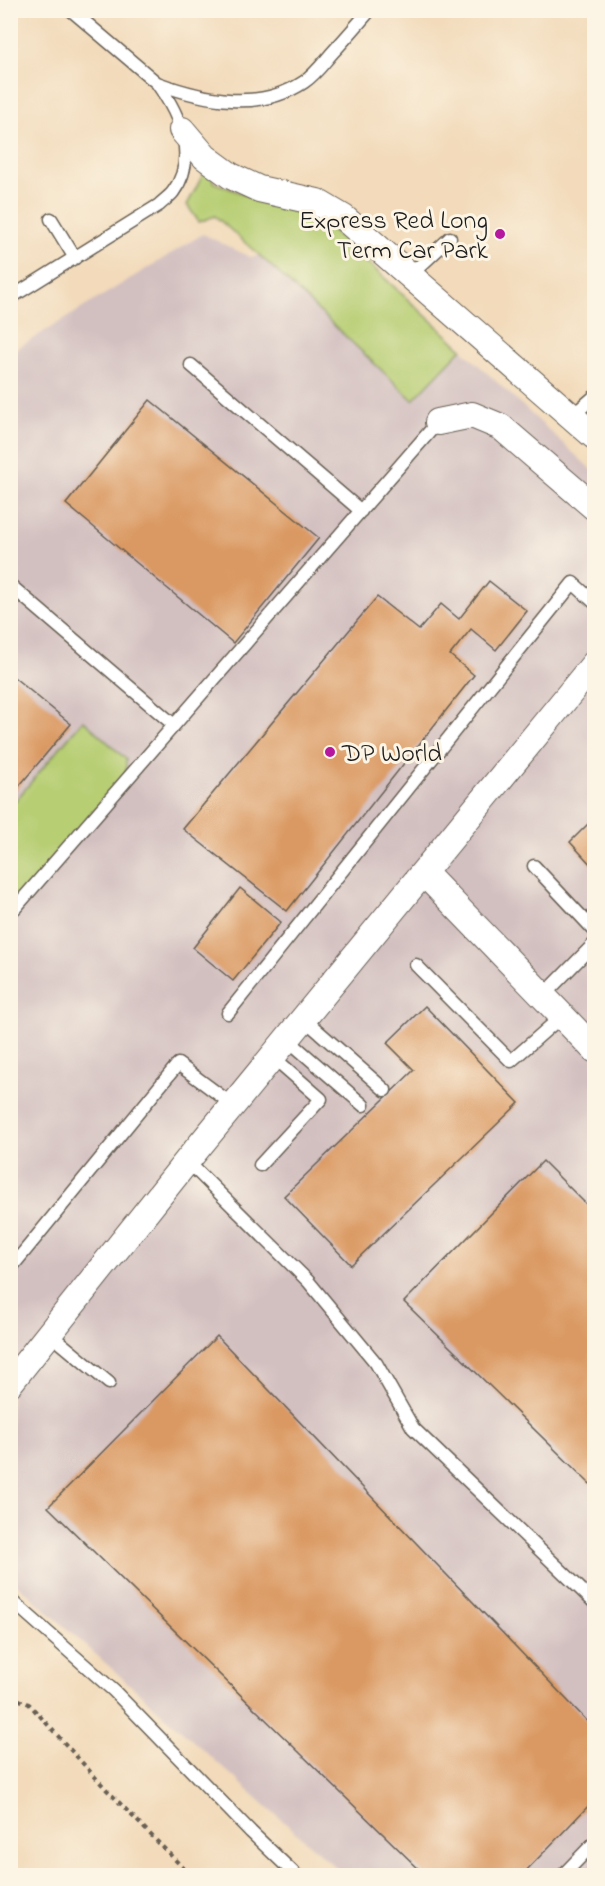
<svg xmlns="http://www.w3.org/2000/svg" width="605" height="1886" font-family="'Indie Flower',sans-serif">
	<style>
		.industrial { fill: #d2bfc0 }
		.green { fill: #b7ce73; stroke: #6a7548; stroke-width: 1.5 }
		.building { fill: #da9962 }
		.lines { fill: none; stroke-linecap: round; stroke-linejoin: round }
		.service-casing { stroke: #675e53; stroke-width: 15 }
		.minor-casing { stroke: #675e53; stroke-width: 28 }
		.path { stroke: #675e53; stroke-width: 4; stroke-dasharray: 4.5 4.5; stroke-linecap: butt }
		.service { stroke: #fff; stroke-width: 12 }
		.minor { stroke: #fff; stroke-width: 26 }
		.poi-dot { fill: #b5179e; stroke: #fcf5e5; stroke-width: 2 }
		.labels { text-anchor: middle; stroke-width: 6; stroke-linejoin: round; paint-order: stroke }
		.poi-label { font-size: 26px; fill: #1c1c1c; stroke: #fcf5e5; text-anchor: end }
	</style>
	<rect width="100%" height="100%" fill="#fcf5e5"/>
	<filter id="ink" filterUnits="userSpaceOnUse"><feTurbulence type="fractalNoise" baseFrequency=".0167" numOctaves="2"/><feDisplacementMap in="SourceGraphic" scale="12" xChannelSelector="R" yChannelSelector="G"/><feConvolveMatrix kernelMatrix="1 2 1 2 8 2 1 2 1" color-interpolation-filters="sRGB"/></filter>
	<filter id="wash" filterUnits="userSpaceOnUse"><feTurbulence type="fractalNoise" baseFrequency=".008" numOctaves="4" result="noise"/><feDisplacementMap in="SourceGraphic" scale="24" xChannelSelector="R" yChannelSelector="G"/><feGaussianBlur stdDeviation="1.35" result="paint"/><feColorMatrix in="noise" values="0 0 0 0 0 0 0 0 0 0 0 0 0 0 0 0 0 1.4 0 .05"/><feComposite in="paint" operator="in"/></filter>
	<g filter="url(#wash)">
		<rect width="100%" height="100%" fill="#f2daba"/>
		<!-- industrial -->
		<path class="industrial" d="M 333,230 L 594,472 L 594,1875 L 344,1875 L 11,1579 L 11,352 L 203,234 L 250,257 L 283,252 Z"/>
		<!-- green -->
		<path class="green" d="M 206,169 L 215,183 L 262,201 L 318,217 L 462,349 L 413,400 L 269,264 L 215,216 L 199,222 L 187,205 Z
			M 83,720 L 126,759 L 126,776 L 23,894 L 11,896 L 11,806 Z"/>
		<g id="blocks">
			<!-- building -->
			<path class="building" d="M 150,400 L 319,538 L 233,643 L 66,504 Z
				M 489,581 L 527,611 L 496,650 L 471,629 L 450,655 L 474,675 L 287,911 L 183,829 L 377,597 L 419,630 L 441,604 L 459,619 Z
				M 10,674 L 71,724 L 10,797 Z
				M 594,818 L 594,868 L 570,842 Z
				M 240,888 L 281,922 L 233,981 L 193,948 Z
				M 425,1006 L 519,1103 L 351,1265 L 284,1196 L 414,1070 L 387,1043 Z
				M 543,1161 L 594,1212 L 594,1479 L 590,1484 L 404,1302 Z
				M 217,1336 L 594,1728 L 594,1800 L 521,1876 L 426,1876 L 48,1507 Z"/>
		</g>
	</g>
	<g filter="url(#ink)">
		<use href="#blocks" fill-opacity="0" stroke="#675e53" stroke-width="1.5"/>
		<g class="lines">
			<!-- service casing -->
			<g class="service-casing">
				<path id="service" d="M 157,83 C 204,100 259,112 304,82 C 316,74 324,62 333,52 C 346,38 358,24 370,10
					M 51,219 L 75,258
					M 404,270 L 420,266 L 450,238
					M 10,298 L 159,205 C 163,201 169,197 173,192 C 199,157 179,114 157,83 L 71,10
					M 191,365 L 361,511
					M 568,413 L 579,410 L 594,397
					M 10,585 L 174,725
					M 534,866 L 594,930
					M 10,905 L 15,908 L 438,422
					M 416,965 L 511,1061 L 562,1016
					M 543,996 L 594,944
					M 228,1013 L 573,583 L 594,602
					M 304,1019 L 385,1090
					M 287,1039 L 363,1105
					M 187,1161 L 308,1281 L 376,1363 L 413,1428 L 594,1602
					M 260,1165 L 321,1099 L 273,1057
					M 10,1269 L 178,1064 L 233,1105
					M 50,1334 L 109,1383
					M 10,1599 L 114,1691 L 251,1832 L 297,1876
					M 562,1876 L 594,1843"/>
			</g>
			<!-- minor casing -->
			<g class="minor-casing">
				<path id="minor" d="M 182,130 L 205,157 L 231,176 L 259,189 L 317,202 L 344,218 L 594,436
					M 438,422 L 472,415 L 501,427 L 594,507
					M 424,873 L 594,1049
					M 10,1383 L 187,1161 L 594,664"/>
			</g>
			<!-- path -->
			<path class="path" d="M 10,1696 L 29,1704 L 106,1789 L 191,1876"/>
			<!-- service -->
			<use href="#service" class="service"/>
			<!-- minor -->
			<use href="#minor" class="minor"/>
		</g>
	</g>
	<!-- markers -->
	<g class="poi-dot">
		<circle cx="500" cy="234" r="6"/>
		<circle cx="330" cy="752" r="6"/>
	</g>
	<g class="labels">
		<!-- poi labels -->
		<g class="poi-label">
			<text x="488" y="228">Express Red Long<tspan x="488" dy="30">Term Car Park</tspan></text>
			<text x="342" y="761" text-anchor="start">DP World</text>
		</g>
	</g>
	<!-- margin -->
	<rect width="605" height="1886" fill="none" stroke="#fcf5e5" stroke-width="36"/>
</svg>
